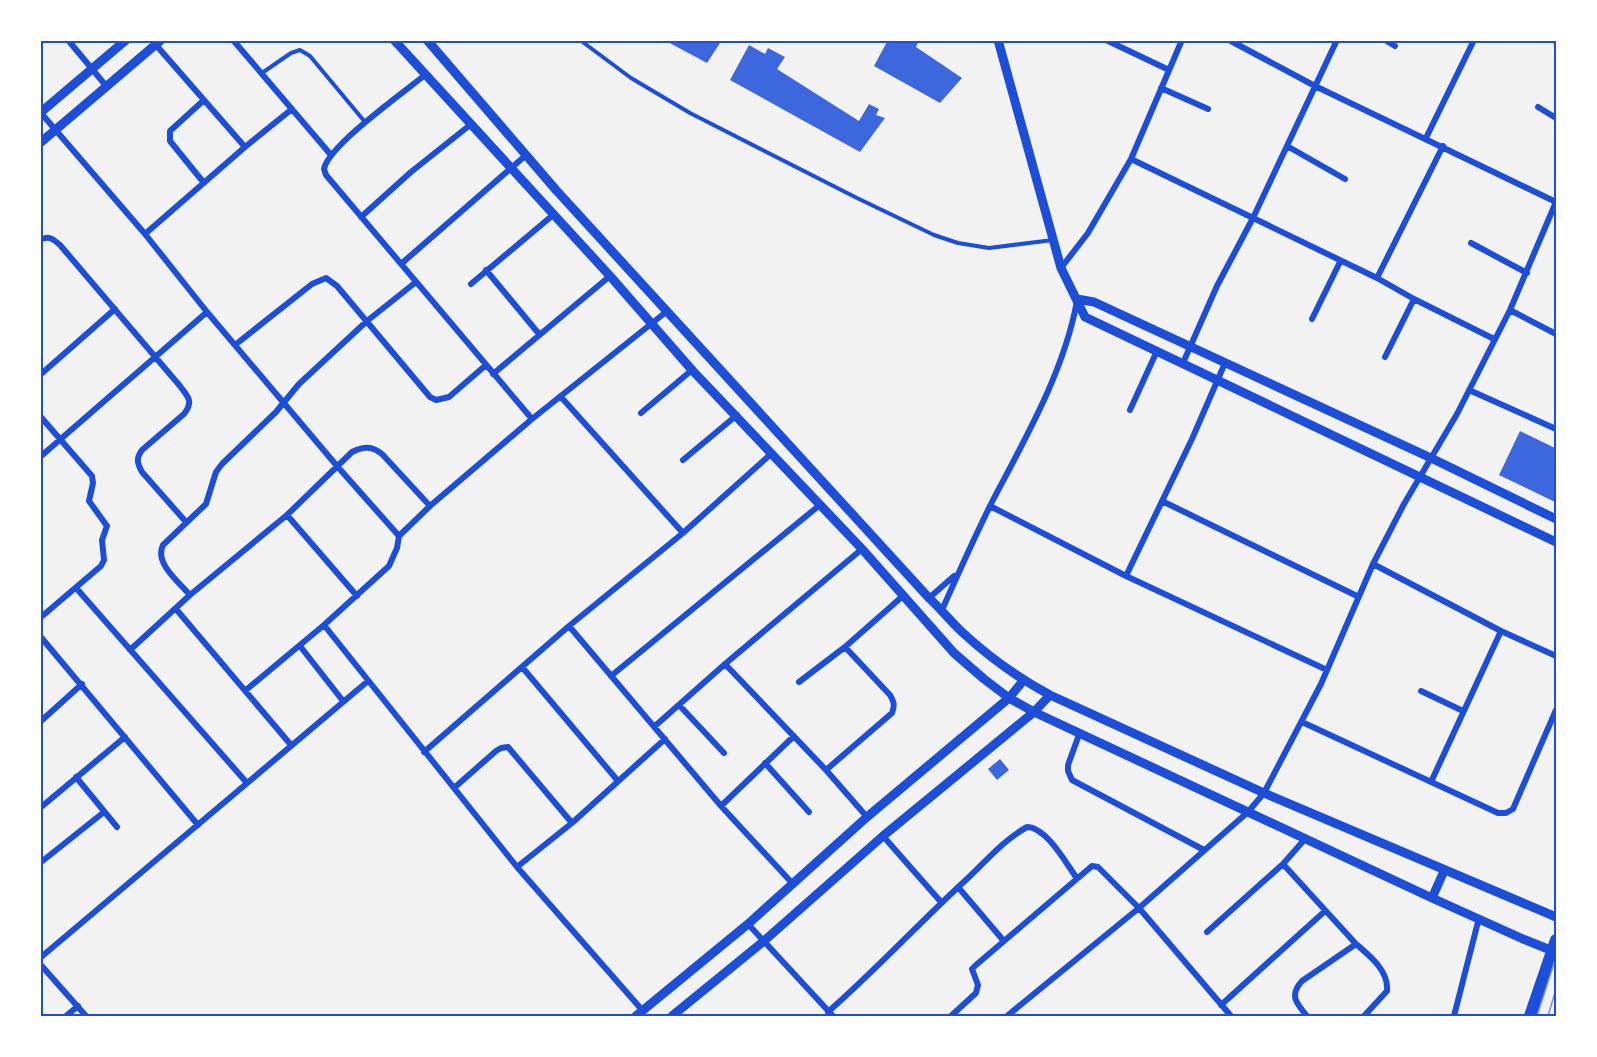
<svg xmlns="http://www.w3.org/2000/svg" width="1597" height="1057" font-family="Rubik,sans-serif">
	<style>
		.building { fill: #3d67dc }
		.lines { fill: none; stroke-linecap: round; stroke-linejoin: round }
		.service { stroke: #1d4ed8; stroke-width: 4 }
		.minor { stroke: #1d4ed8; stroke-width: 6 }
		.tertiary { stroke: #1d4ed8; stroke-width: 9 }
		.primary { stroke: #1d4ed8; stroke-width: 12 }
		.tram { stroke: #7290e2; stroke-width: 1.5 }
		.neatline { fill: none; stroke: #1d4ed8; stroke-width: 2 }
	</style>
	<rect width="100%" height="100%" fill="#f2f2f2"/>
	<!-- building -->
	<path class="building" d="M 664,40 L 722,40 L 707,63 Z
		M 888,40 L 919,40 L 916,47 L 962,78 L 940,103 L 874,66 Z
		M 749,45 L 765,54 L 768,48 L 785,57 L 777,69 L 859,121 L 869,104 L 879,109 L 876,115 L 885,118 L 860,152 L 730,80 Z
		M 1520,431 L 1557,449 L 1557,503 L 1499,475 Z
		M 1000,759 L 1009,770 L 997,780 L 988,769 Z"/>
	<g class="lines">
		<!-- service -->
		<path class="service" d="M 580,40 L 631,78 L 690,113 L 857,198 L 934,235 L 958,243 L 989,248 L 1053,240
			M 262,73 L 291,53 L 300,50 L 310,56 L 365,122"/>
		<!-- minor -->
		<path class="minor" d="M 68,40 L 107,87
			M 233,40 L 331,155
			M 1106,40 L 1169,70
			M 1229,40 L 1315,86 L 1556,202
			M 1385,40 L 1395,46
			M 1554,40 L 1556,42
			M 156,45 L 245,147
			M 425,75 C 404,92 328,146 324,169 L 326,175 L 532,419
			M 1161,88 L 1208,109
			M 1538,107 L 1556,118
			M 41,113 L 145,234 L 207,312 L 337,466 L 399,536
			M 1426,138 L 1474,40
			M 1287,146 L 1345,179
			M 1131,159 L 1377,278 L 1414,299 L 1494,339
			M 204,183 L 170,141 L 170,131 L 204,100
			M 361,217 L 411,172 L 470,125
			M 145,234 L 245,147 L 292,109
			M 40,240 C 49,235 53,239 60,245 L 180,386 C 188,397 194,401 184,414 L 142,450 C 136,458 137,463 142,472 L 186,522
			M 1471,243 L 1527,273
			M 401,264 L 525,156
			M 1061,268 L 1088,233 L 1131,159 L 1182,40
			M 486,270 L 539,334
			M 1377,278 L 1443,146
			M 471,284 L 553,215
			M 1510,310 L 1556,334
			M 1312,319 L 1340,262
			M 235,345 L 312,284 L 326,278 L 337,286 L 430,397 L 436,400 L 449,397 L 486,365
			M 1385,357 L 1414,299
			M 1183,363 L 1217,286 L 1253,218 L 1337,40
			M 493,374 L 610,276
			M 40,375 L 115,309
			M 1469,390 L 1556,429
			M 561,397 L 683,533
			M 1130,410 L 1157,351
			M 641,413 L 692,370
			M 40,416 L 92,476 L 93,483 L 89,501 L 107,526 L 102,540 L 104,560 L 101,566 L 40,618
			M 40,457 L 207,312
			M 683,460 L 737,415
			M 1162,501 L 1357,596
			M 990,506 L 1126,576 L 1327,670
			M 287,515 L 357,596
			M 40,517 L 40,532
			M 1373,564 L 1501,631 L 1556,656
			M 1126,576 L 1192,439 L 1225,363
			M 77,589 L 247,783
			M 190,595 C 179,582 154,563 163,545 L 206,504 L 216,472 L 222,464 L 276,412 L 299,384 L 367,321 L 416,282
			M 929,598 L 954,576
			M 176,609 L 291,745
			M 942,610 C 958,574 974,538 992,502 C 1025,439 1064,372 1077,301
			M 324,625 L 517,867 L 643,1011
			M 569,626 L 721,806 L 793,884
			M 40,636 L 198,825
			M 300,646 L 343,701
			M 130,650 L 190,595 L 287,515 L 352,452 C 364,446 372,446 382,454 L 430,506
			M 725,664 L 826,770 L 867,817
			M 522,667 L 618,781
			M 611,676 L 821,504
			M 799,682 L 845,647 L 904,595
			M 246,690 L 324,625 L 389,566 L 397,548 L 399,536 L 430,506 L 532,419 L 666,312
			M 1421,691 L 1463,711
			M 679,705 L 724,753
			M 40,722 L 82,684
			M 1302,722 L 1498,813 L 1506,813 L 1513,809 L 1556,710
			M 655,726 L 725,664 L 862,549
			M 1080,732 L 1068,765 L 1068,771 L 1072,780 L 1204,850
			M 424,752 L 569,626 L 683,533 L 772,453
			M 765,763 L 809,812
			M 826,770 L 892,713 C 895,705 894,702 890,695 L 845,647
			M 76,777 L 117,827
			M 1431,782 L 1501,631
			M 454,788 L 496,751 L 501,748 L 508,747 L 572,823
			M 721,806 L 794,736
			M 40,808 L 125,737
			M 883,836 L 941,902
			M 1305,839 L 1283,864 L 1356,944 C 1370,956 1389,971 1387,991 L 1364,1016
			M 40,863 L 104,812
			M 517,867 L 572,823 L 665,739
			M 958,887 L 1003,940
			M 748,924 L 833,1016
			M 1207,932 L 1283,864
			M 40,958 L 368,681
			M 40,964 L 86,1016
			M 1221,1005 L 1325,911
			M 828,1012 C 877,969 921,921 968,878 C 987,860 1005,839 1027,827 C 1046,827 1066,863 1076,877
			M 66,1016 L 78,1006
			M 951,1016 L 976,993 L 978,985 L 972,969 L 976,965 L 1092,866 L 1098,867 L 1139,908 L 1231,1016
			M 1007,1016 L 1139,908 L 1248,812 L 1264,793 L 1321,684 L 1373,564 L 1404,504 L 1457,414 L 1510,310 L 1556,202
			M 1307,1016 C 1296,1003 1289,995 1302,981 L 1356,944
			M 1454,1016 L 1479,918"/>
		<!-- tertiary -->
		<path class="tertiary" d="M 394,40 L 610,276 L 692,370 L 862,549 L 954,653 L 984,679 L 1009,698 L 1034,712 L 1432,898 L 1523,939 L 1553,951
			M 427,40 L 556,190 L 929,598 C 941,609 951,622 962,632 C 989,657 1018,678 1050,695 L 1264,793 L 1556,917
			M 998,40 L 1061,268 L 1085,317 L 1556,542
			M 40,113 L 126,40
			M 40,143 L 161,40
			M 1077,299 L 1094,302 L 1431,458 L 1556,519
			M 1432,898 L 1444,871
			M 636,1016 L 748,924 L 867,817 L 1009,698 L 1023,681
			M 672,1016 L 764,941 L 883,836 L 1034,712 L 1050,695"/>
		<!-- primary -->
		<path class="primary" d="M 1530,1016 L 1556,940"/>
		<!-- tram -->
		<path class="tram" d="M 1537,1016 L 1556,957
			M 1548,1016 L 1556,989"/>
	</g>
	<!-- border -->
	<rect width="1597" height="1057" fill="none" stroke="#ffffff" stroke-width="84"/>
	<rect x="42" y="42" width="1513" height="973" class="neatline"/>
</svg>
